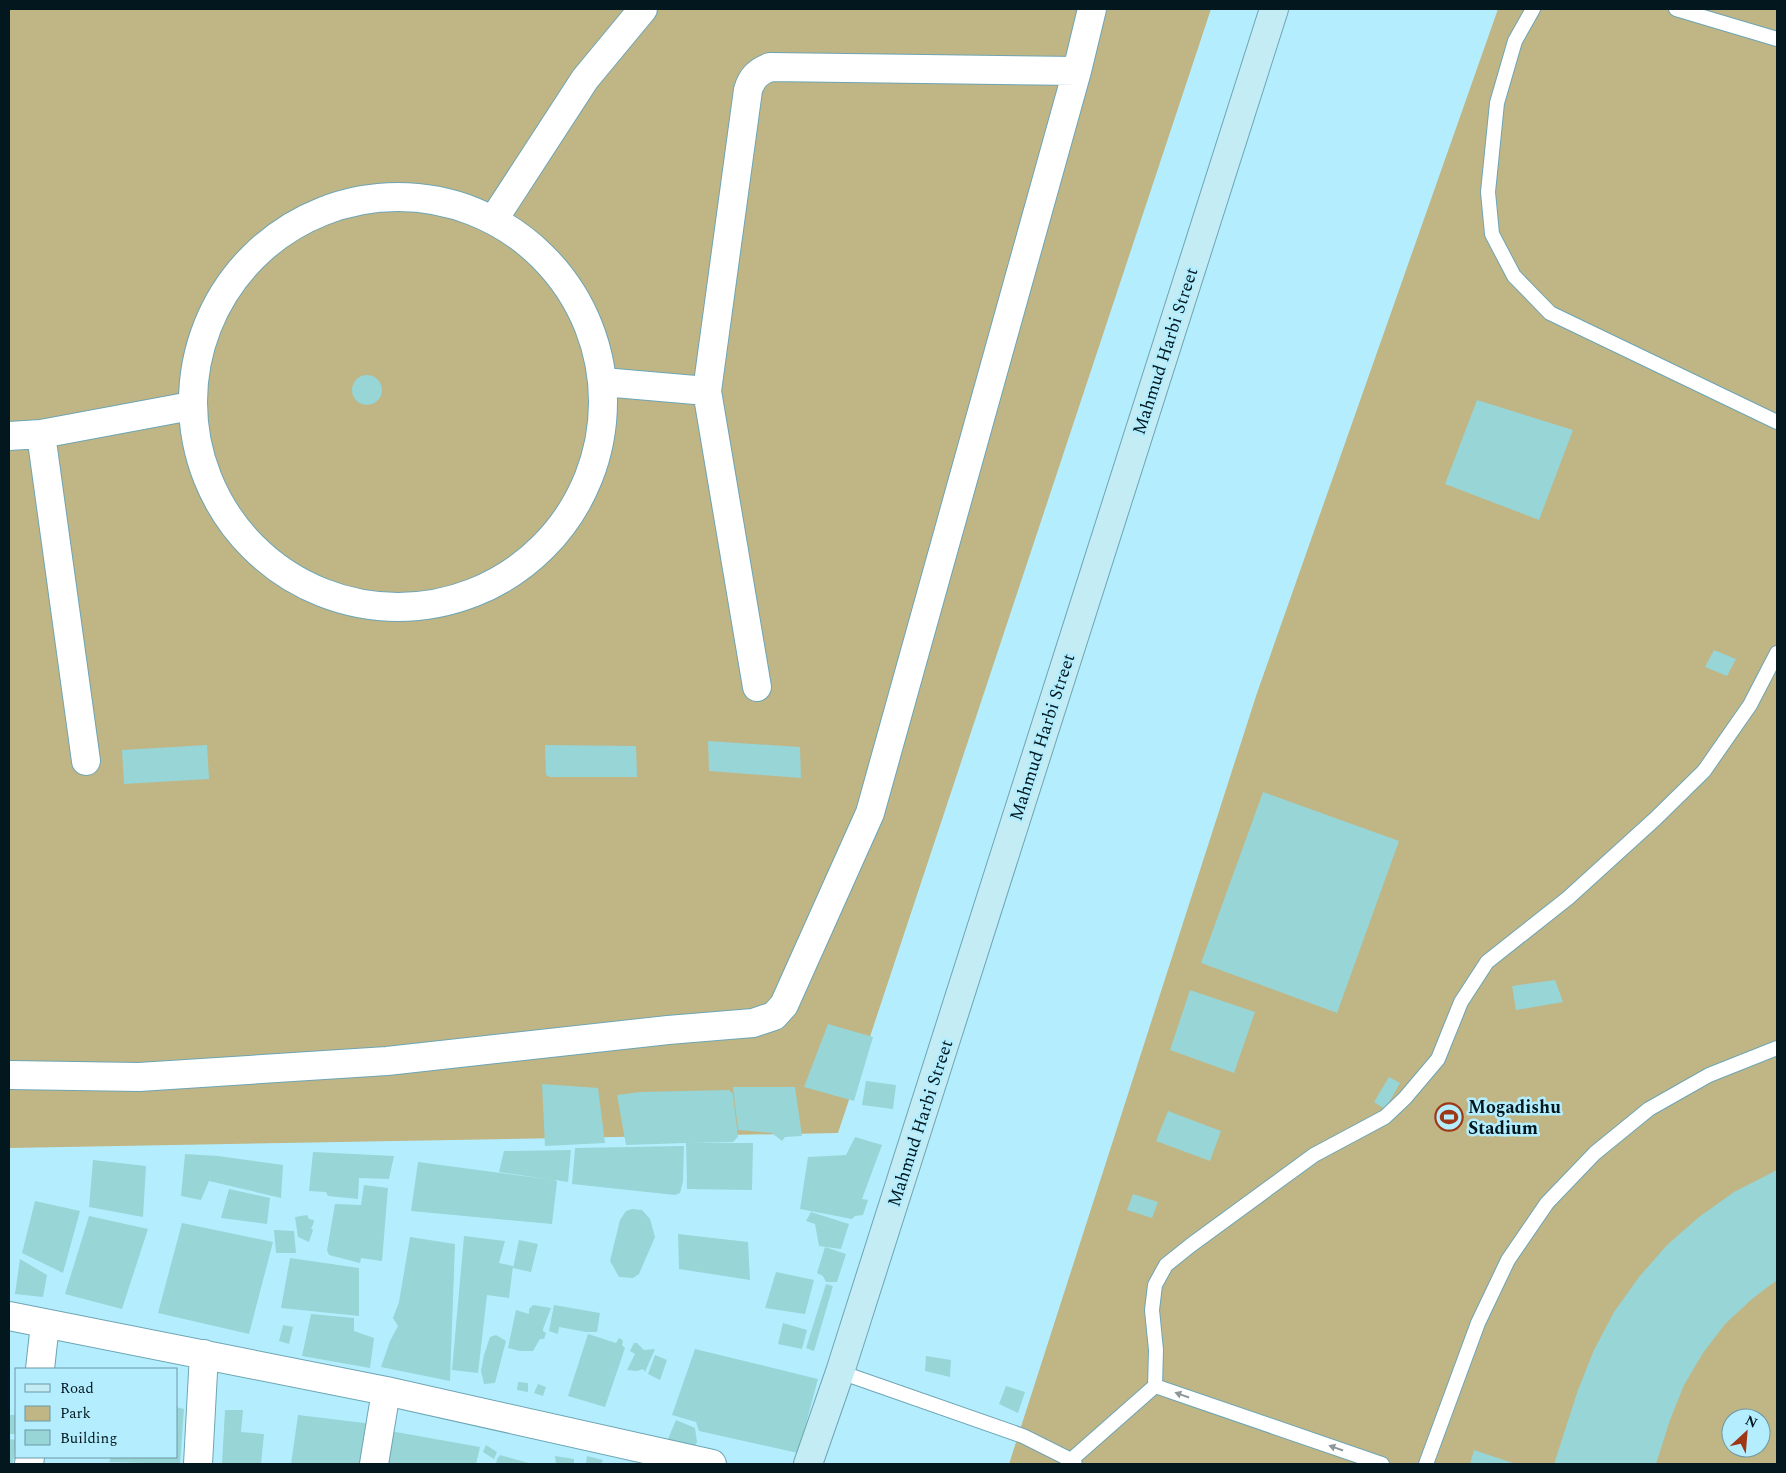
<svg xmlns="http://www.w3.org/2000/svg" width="1786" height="1473" font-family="Spectral,serif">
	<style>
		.green { fill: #c0b585; fill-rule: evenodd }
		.building { fill: #97d5d6 }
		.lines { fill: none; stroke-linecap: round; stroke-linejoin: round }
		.lane-casing { stroke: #6da5b4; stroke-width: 16 }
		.street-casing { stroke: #6da5b4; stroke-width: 30 }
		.secondary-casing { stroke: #6da5b4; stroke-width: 30 }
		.lane { stroke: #fff; stroke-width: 14 }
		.street { stroke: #fff; stroke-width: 28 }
		.secondary { stroke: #c3ecf5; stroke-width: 28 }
		.oneway { fill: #8d979a }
		.labels { text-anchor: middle; stroke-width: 5; stroke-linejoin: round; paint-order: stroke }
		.street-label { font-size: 18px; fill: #02181e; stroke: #b4eefe }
		.poi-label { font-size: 18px; font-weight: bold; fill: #02181e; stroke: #b4eefe; text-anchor: start }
	</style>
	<rect width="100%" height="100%" fill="#b4eefe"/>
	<!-- green -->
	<path class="green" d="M 9,9 L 1211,9 L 838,1133 L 9,1148 Z
		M 1498,9 L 1777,9 L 1777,1464 L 1009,1464 L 1257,693 ZM 1731,1418 L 1761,1418 L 1761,1448 L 1731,1448 Z"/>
	<!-- building -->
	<path class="building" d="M352 390a15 15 0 1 1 30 0a15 15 0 1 1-30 0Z
		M 1477,400 L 1573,430 L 1539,520 L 1445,484 Z
		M 1714,650 L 1736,659 L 1727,676 L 1705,667 Z
		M 708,741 L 800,747 L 801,778 L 709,771 Z
		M 207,745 L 209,779 L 124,784 L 122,750 Z
		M 545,745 L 636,746 L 637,777 L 550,777 L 546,775 Z
		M 1263,792 L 1399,841 L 1337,1013 L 1201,963 Z
		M 1555,980 L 1563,1002 L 1516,1010 L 1512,986 Z
		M 1190,990 L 1255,1012 L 1234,1073 L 1170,1050 Z
		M 828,1024 L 873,1037 L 854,1101 L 804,1087 Z
		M 1389,1077 L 1400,1083 L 1385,1109 L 1374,1102 Z
		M 866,1081 L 896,1085 L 893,1109 L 862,1105 Z
		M 542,1084 L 598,1088 L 605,1143 L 545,1146 Z
		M 733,1087 L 795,1087 L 802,1136 L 785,1137 L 782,1141 L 772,1133 L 738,1130 Z
		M 729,1090 L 733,1094 L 738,1137 L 733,1142 L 690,1143 L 753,1143 L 752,1190 L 687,1189 L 686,1143 L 626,1145 L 617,1095 L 640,1092 Z
		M 1168,1111 L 1221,1131 L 1210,1161 L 1156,1141 Z
		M 855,1137 L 882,1145 L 862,1199 L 868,1200 L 863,1215 L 855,1216 L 852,1219 L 800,1209 L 808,1157 L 846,1155 Z
		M 684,1146 L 683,1181 L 680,1193 L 675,1195 L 572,1184 L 575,1148 Z
		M 571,1150 L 568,1182 L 555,1180 L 557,1182 L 552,1224 L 411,1211 L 418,1162 L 553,1180 L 499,1172 L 504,1151 Z
		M 313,1152 L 394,1156 L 389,1179 L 359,1178 L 358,1199 L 328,1196 L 326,1192 L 309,1191 Z
		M 185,1154 L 218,1156 L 283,1165 L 281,1198 L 209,1181 L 201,1200 L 181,1196 Z
		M 93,1160 L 146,1166 L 143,1217 L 89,1207 Z
		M 1777,1170 L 1777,1280 L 1752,1299 L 1725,1324 L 1703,1353 L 1684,1385 L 1670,1420 L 1656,1464 L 1554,1464 L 1578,1390 L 1594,1350 L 1614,1312 L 1639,1277 L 1667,1245 L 1699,1217 L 1734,1192 Z
		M 364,1185 L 388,1188 L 382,1261 L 361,1258 L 360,1263 L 329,1255 L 327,1250 L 335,1204 L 361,1205 Z
		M 229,1189 L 270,1198 L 267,1224 L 221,1218 Z
		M 1133,1194 L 1158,1202 L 1152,1218 L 1127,1210 Z
		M 35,1201 L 80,1211 L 63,1273 L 22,1253 Z
		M 632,1209 L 642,1210 L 650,1219 L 655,1237 L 639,1274 L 633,1278 L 619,1277 L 610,1261 L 620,1220 L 626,1211 Z
		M 811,1212 L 849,1224 L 841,1249 L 819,1246 L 815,1224 L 806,1221 Z
		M 307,1215 L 309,1219 L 314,1220 L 313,1225 L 311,1228 L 313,1230 L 309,1242 L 298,1237 L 295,1217 Z
		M 89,1216 L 148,1229 L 122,1309 L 65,1294 Z
		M 182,1223 L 273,1242 L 249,1334 L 158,1313 Z
		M 274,1230 L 294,1231 L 296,1253 L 276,1253 Z
		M 678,1234 L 748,1242 L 750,1280 L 679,1269 Z
		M 464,1236 L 505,1241 L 499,1263 L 513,1266 L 509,1298 L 487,1295 L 478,1373 L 452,1370 Z
		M 410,1237 L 455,1244 L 450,1381 L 381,1367 L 390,1341 L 398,1326 L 393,1318 L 399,1302 Z
		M 519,1240 L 538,1244 L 531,1272 L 513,1268 Z
		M 825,1247 L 846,1254 L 837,1282 L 826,1282 L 823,1276 L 817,1273 Z
		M 290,1258 L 359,1268 L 359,1316 L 281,1308 Z
		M 20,1259 L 47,1275 L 43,1297 L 15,1294 Z
		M 776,1272 L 814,1280 L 805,1314 L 765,1308 Z
		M 826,1284 L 833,1286 L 814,1351 L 806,1348 Z
		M 533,1305 L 551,1308 L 543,1329 L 543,1331 L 546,1333 L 544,1339 L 540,1339 L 533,1351 L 520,1351 L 508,1348 L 516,1310 L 529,1314 L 529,1309 Z
		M 554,1305 L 600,1313 L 597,1332 L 586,1332 L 559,1327 L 558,1334 L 549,1331 Z
		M 311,1314 L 354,1318 L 354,1331 L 374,1338 L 370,1368 L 302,1356 Z
		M 783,1323 L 807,1330 L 802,1349 L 778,1344 Z
		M 283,1325 L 293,1327 L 289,1344 L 279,1341 Z
		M 588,1334 L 616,1343 L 619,1338 L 621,1339 L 623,1341 L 622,1345 L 625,1348 L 605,1407 L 568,1396 Z
		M 496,1335 L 506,1341 L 495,1383 L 484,1384 L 481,1371 L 484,1355 L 490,1337 Z
		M 634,1343 L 637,1343 L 644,1350 L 655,1349 L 645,1372 L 643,1369 L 637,1371 L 627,1370 L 635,1354 L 630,1351 Z
		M 695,1349 L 818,1379 L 798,1453 L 699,1431 L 696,1422 L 672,1415 Z
		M 655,1355 L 667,1360 L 660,1380 L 648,1374 Z
		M 926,1356 L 951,1360 L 950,1377 L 925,1371 Z
		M 518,1382 L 528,1383 L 528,1392 L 517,1390 Z
		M 538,1384 L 546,1387 L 543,1396 L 534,1393 Z
		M 1006,1386 L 1025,1392 L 1018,1413 L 999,1404 Z
		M 176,1407 L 184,1409 L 180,1464 L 109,1462 L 111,1457 L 176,1457 Z
		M 225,1410 L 243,1410 L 241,1432 L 264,1434 L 261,1464 L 222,1464 Z
		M 9,1415 L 16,1415 L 15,1434 L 9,1434 Z
		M 298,1415 L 373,1424 L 366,1464 L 291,1464 Z
		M 676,1420 L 695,1428 L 697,1442 L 693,1450 L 668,1439 Z
		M 390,1431 L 480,1447 L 476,1464 L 384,1464 Z
		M 9,1439 L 16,1440 L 13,1464 L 9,1464 Z
		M 486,1445 L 497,1452 L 494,1459 L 483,1452 Z
		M 1474,1450 L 1516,1464 L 1470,1464 Z
		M 500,1455 L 532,1464 L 496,1464 L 497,1459 Z
		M 555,1456 L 574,1459 L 574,1464 L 556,1464 Z
		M 587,1456 L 603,1460 L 601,1464 L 586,1464 Z"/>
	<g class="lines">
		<!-- lane casing -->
		<g class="lane-casing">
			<path id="lane" d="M 1533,9 L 1515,41 L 1497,103 L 1488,192 L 1492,234 L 1514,276 L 1550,313 L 1777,422
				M 1676,9 L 1777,39
				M 840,1372 L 1023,1436 L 1071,1460 L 1075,1464
				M 1155,1386 L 1156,1350 L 1152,1310 L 1155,1285 L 1166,1265 L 1191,1245 L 1314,1155 L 1385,1117 L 1405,1098 L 1438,1059 L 1461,1002 L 1487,962 L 1568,898 L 1655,819 L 1704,771 L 1750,705 L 1777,653
				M 1071,1460 L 1155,1386 L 1382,1464
				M 1426,1464 L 1478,1323 L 1508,1260 L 1547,1203 L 1595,1153 L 1649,1109 L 1709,1075 L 1777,1048"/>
		</g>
		<!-- street casing -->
		<g class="street-casing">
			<path id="street" d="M193 402a205 205 0 1 1 410 0a205 205 0 1 1-410 0Z
				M 494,219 L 585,79 L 643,9
				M 603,382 L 707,391
				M 41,434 L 86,761
				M 9,436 L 41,434 L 191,406
				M 757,687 L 707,391 L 748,90 C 752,77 758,72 770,67 L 1077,71
				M 9,1075 L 139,1077 L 387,1061 L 668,1030 L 753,1023 L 774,1016 L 784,1005 L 870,813 L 1077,71 L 1092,9
				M 9,1316 L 386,1391 L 712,1464
				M 40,1369 L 45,1324
				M 29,1464 L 30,1457
				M 198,1464 L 204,1354
				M 374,1464 L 386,1391"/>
		</g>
		<!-- secondary casing -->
		<g class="secondary-casing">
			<path id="secondary" d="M 808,1464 L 840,1372 L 1274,9"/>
		</g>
		<!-- lane -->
		<use href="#lane" class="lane"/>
		<!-- street -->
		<use href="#street" class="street"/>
		<!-- secondary -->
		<use href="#secondary" class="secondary"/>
	</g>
	<!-- one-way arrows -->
	<defs><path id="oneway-solid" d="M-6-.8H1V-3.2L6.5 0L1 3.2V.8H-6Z" transform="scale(1.25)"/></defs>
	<g class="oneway">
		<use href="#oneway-solid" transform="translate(1182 1395) rotate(-161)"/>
		<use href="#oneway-solid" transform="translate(1336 1448) rotate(-161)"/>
	</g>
	<!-- icons -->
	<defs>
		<g id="stadium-ring" transform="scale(1.4375)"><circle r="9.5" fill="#b4eefe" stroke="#9e3716" stroke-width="1.5"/><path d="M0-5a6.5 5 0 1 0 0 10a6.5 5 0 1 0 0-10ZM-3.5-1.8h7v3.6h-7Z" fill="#9e3716"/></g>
	</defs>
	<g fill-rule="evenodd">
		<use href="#stadium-ring" x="1449" y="1117"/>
	</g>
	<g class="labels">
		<!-- street labels -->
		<g class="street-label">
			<text transform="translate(1165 351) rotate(-72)" y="6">Mahmud Harbi Street</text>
			<text transform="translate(1042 737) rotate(-72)" y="6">Mahmud Harbi Street</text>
			<text transform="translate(920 1123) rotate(-72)" y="6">Mahmud Harbi Street</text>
		</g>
		<!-- poi labels -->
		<g class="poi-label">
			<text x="1468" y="1113">Mogadishu<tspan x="1468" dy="21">Stadium</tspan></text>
		</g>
	</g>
	<!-- border -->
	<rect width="1786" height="1473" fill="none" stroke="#02181e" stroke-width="20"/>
	<!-- legend -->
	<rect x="15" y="1368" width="162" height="90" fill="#b4eefe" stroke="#6d98a4"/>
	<rect x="25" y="1384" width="25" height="8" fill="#c3ecf5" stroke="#6d98a4"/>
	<text x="60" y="1393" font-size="15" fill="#02181e">Road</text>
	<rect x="25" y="1406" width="25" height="15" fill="#c0b585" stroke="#6d98a4"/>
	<text x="60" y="1418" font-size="15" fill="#02181e">Park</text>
	<rect x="25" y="1430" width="25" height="15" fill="#97d5d6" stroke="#6d98a4"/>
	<text x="60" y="1443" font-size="15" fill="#02181e">Building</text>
	<!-- north arrow -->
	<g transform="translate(1746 1433) rotate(26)"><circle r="24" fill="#b4eefe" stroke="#6d98a4"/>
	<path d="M0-4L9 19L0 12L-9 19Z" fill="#9e3716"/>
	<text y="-8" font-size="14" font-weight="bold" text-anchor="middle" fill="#02181e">N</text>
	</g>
</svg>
